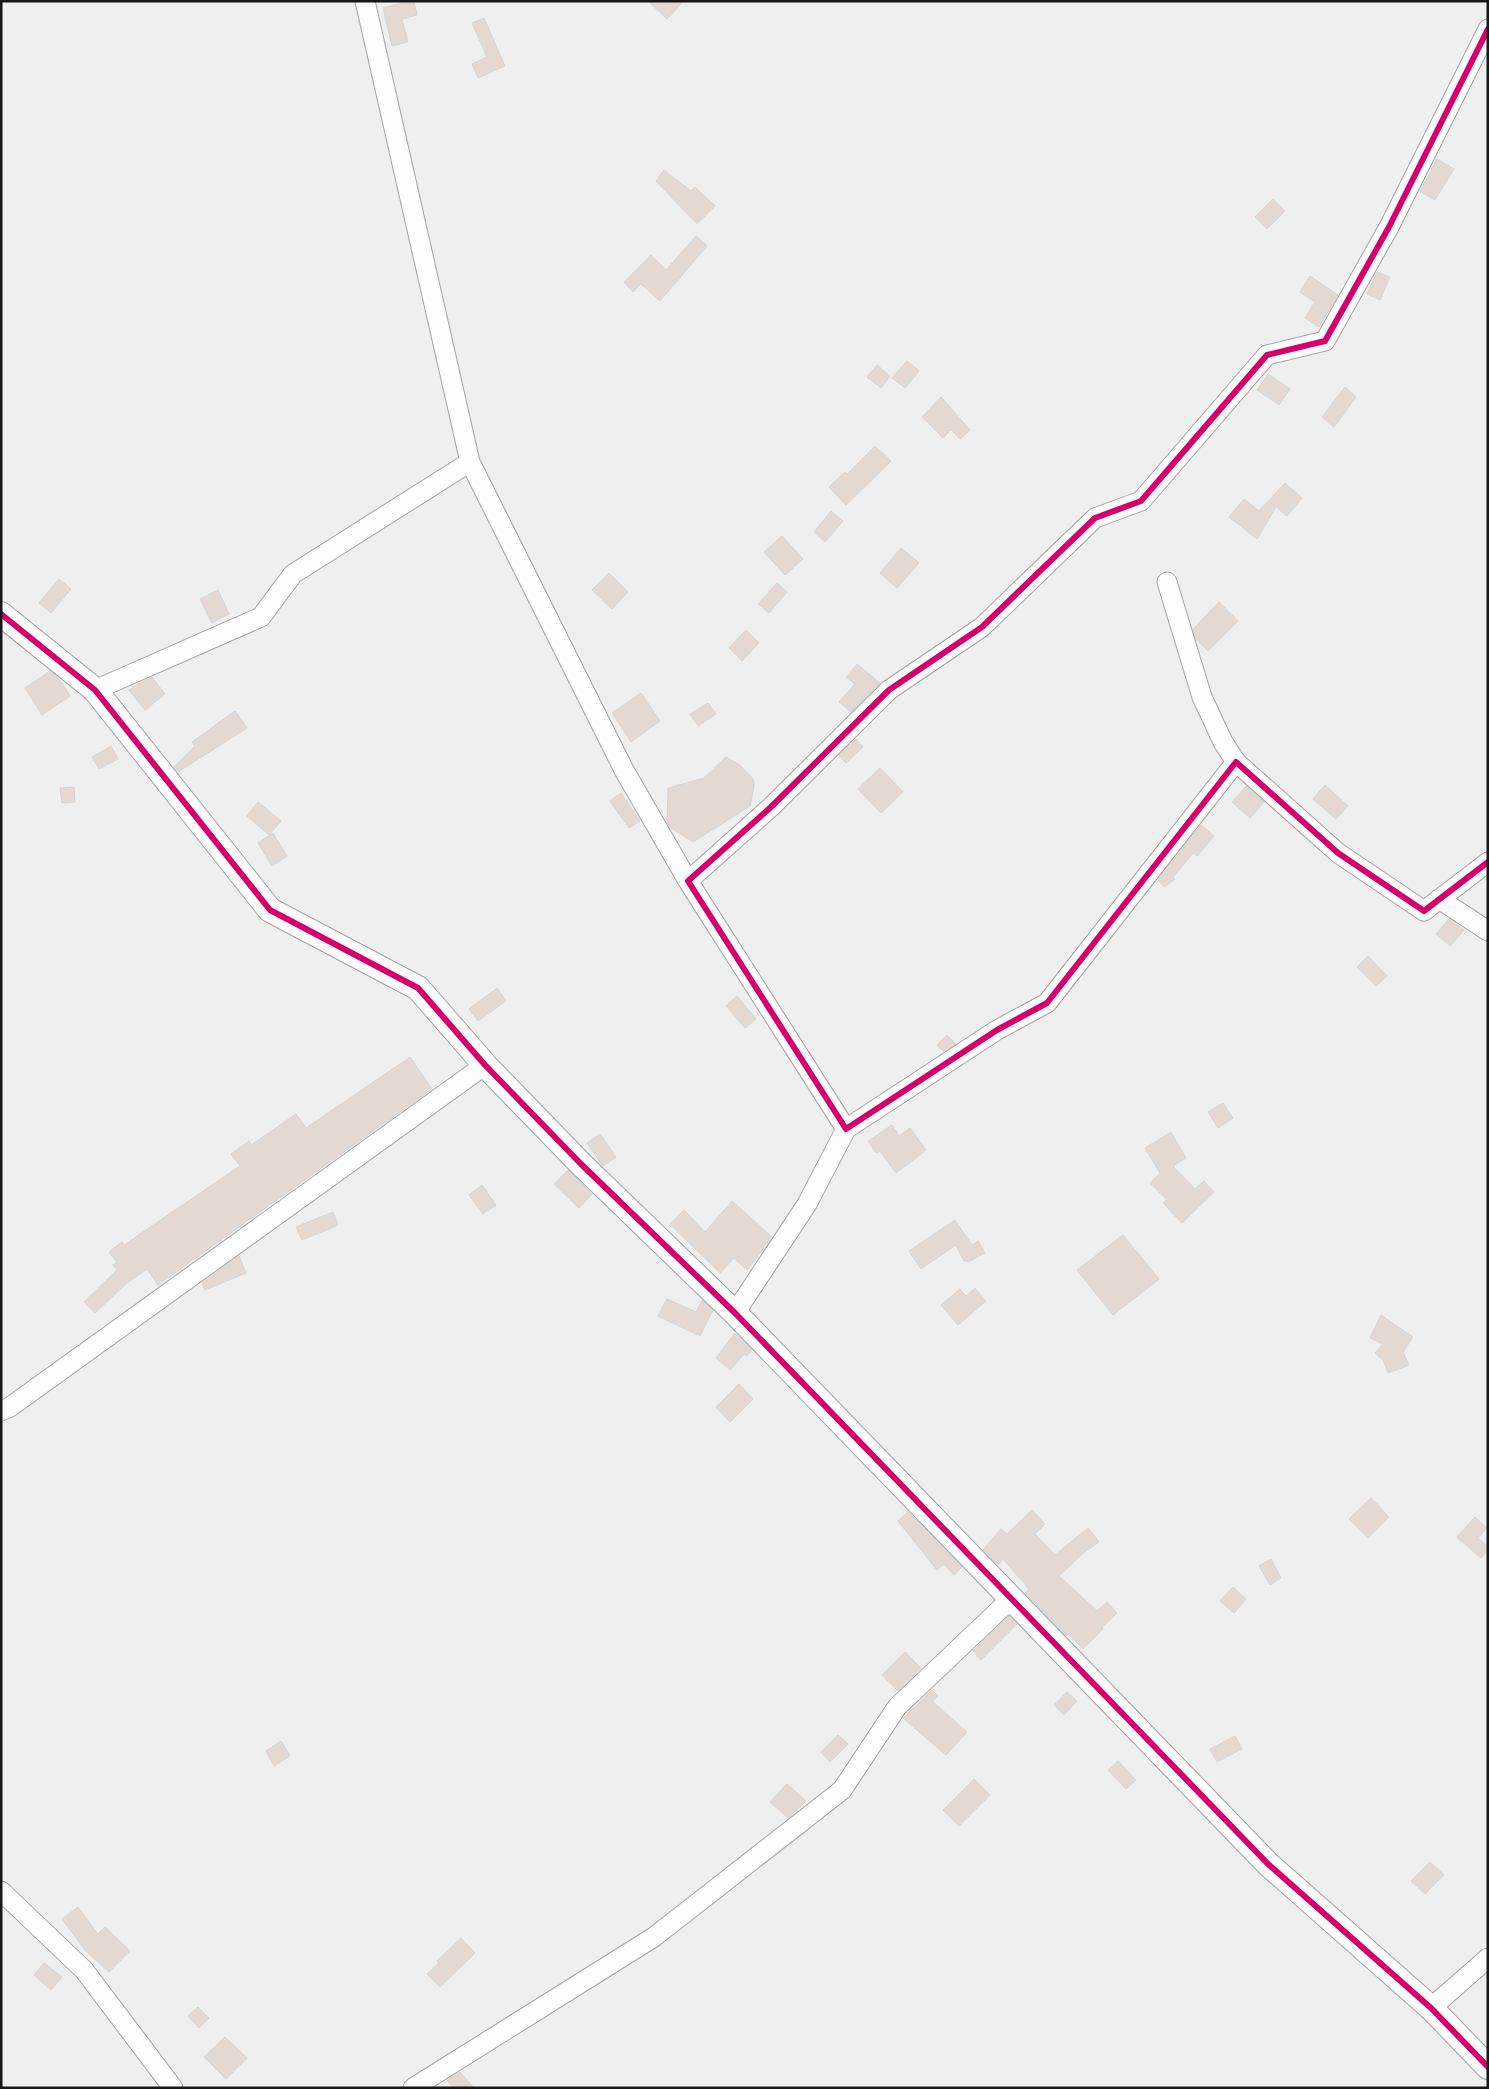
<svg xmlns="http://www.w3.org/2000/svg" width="1489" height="2089" font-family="Barlow,sans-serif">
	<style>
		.building { fill: #e3d9d2; stroke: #d4d4d4 }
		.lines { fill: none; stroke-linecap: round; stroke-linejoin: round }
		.minor-casing { stroke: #a3a3a4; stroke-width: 21 }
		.tertiary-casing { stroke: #a3a3a4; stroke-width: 26 }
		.minor { stroke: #fdfdfd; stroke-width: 19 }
		.tertiary { stroke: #fdfdfd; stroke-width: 24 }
		.cycleway-casing { stroke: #fff; stroke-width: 9 }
		.cycleway { stroke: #d6006c; stroke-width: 6 }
	</style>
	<rect width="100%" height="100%" fill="#efeff0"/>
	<!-- building -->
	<path class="building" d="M 409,1 L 414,1 L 417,15 L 402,19 L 408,42 L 392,46 L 383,8 Z
		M 648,1 L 684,1 L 667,19 Z
		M 484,18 L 505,66 L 478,78 L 472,64 L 487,57 L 472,23 Z
		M 1437,159 L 1454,169 L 1435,200 L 1420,191 Z
		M 664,170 L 691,191 L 695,187 L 715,206 L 697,224 L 656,181 Z
		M 1273,199 L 1285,211 L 1267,229 L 1255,217 Z
		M 696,236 L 707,246 L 660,301 L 641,284 L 633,292 L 624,282 L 651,255 L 666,270 Z
		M 1377,272 L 1390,277 L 1380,300 L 1367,294 Z
		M 1310,276 L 1338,295 L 1319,327 L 1305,318 L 1315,302 L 1300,292 Z
		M 907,361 L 919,371 L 905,388 L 892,378 Z
		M 877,365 L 890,376 L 881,388 L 867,377 Z
		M 1268,374 L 1290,389 L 1279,405 L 1257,390 Z
		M 1345,387 L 1356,397 L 1334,427 L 1322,417 Z
		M 941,397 L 970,430 L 960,439 L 951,430 L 943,438 L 922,417 Z
		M 875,446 L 891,461 L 846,505 L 829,487 L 845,472 L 847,474 Z
		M 1285,483 L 1302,498 L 1287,516 L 1276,507 L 1257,539 L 1229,517 L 1244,499 L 1259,511 Z
		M 831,511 L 843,521 L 825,542 L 814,532 Z
		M 782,536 L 803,559 L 785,575 L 764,552 Z
		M 901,548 L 919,563 L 897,588 L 880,573 Z
		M 609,573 L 628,592 L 612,609 L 592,590 Z
		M 59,579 L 71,589 L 51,613 L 39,603 Z
		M 777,583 L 787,592 L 769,613 L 758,604 Z
		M 218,590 L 229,614 L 212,623 L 200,599 Z
		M 1219,602 L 1238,621 L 1208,651 L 1196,639 L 1193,629 Z
		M 746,630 L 759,643 L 742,661 L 729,648 Z
		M 857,664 L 880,683 L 851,712 L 839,702 L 855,684 L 846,677 Z
		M 50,671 L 59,678 L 70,696 L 42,715 L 25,688 Z
		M 152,677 L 165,694 L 145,710 L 129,690 L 138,684 Z
		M 641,693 L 660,721 L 631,742 L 612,713 Z
		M 708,703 L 716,714 L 698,726 L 690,714 Z
		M 235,711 L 247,728 L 178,772 L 174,767 L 195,746 L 192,742 Z
		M 856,739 L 863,747 L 846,763 L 839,755 Z
		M 111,746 L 118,759 L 99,769 L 92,757 Z
		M 726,757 L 740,765 L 753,779 L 754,787 L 750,806 L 693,842 L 670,827 L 667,823 L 668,788 L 704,778 Z
		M 880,768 L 903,792 L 881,813 L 858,789 Z
		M 1325,785 L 1348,806 L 1336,819 L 1313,799 Z
		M 1246,786 L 1264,802 L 1250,818 L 1232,802 Z
		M 74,787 L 75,802 L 62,803 L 60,788 Z
		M 621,793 L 640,821 L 629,828 L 610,801 Z
		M 258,802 L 281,821 L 269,835 L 247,816 Z
		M 1201,825 L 1214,836 L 1197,856 L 1193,853 L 1173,877 L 1175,879 L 1164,887 L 1158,880 Z
		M 273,833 L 287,856 L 272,866 L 258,843 Z
		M 1449,919 L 1464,930 L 1450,946 L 1436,934 Z
		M 1368,956 L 1387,976 L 1376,986 L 1357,967 Z
		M 497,988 L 506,1001 L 478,1021 L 469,1009 Z
		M 737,996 L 756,1019 L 745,1028 L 726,1006 Z
		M 947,1035 L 956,1044 L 944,1052 L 937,1045 Z
		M 410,1057 L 432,1089 L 158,1285 L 147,1269 L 127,1283 L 95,1313 L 84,1302 L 117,1270 L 113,1265 L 117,1262 L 109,1252 L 122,1242 L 124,1245 L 240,1166 L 231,1154 L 249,1141 L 251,1145 L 296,1114 L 306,1128 Z
		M 1223,1103 L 1233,1118 L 1218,1128 L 1208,1112 Z
		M 892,1125 L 899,1136 L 910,1128 L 926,1150 L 896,1173 L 880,1151 L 876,1153 L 868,1141 Z
		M 1171,1132 L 1186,1158 L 1173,1166 L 1195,1189 L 1204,1181 L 1214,1192 L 1182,1223 L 1163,1203 L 1167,1200 L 1150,1183 L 1160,1173 L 1145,1148 Z
		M 600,1134 L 616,1157 L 603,1166 L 587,1143 Z
		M 568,1170 L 592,1194 L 579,1208 L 554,1184 Z
		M 482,1185 L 496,1205 L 483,1214 L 469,1195 Z
		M 732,1201 L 772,1237 L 747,1270 L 734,1258 L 720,1273 L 670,1224 L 684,1210 L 705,1232 Z
		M 333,1212 L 338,1225 L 302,1240 L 296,1227 Z
		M 955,1220 L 972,1245 L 978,1241 L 985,1253 L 970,1261 L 964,1261 L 956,1245 L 921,1269 L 909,1251 Z
		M 1123,1235 L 1159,1279 L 1113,1315 L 1077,1270 Z
		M 239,1256 L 246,1273 L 205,1290 L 202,1283 Z
		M 975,1288 L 986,1301 L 958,1325 L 941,1305 L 960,1289 L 966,1296 Z
		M 667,1299 L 696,1312 L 702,1300 L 713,1310 L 700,1336 L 658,1316 Z
		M 1381,1315 L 1413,1337 L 1403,1352 L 1409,1365 L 1388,1373 L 1383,1360 L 1375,1353 L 1383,1344 L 1370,1338 Z
		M 735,1333 L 752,1350 L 747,1356 L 744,1354 L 730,1370 L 716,1358 Z
		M 739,1384 L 753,1399 L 730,1422 L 716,1407 Z
		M 1371,1498 L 1389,1517 L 1368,1538 L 1349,1519 Z
		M 1032,1510 L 1045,1524 L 1035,1534 L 1055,1555 L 1088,1528 L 1099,1542 L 1082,1554 L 1059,1576 L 1097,1611 L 1107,1602 L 1117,1613 L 1102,1627 L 1103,1629 L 1083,1649 L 1068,1634 L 1066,1636 L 1025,1593 L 1029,1589 L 1003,1559 L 998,1565 L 983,1550 L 1001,1529 L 1007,1534 Z
		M 908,1512 L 962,1567 L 954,1575 L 944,1564 L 937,1570 L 898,1521 Z
		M 1475,1517 L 1487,1528 L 1478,1538 L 1488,1547 L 1488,1550 L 1481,1558 L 1457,1537 Z
		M 1271,1559 L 1281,1578 L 1270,1585 L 1259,1566 Z
		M 1233,1587 L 1246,1599 L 1234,1613 L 1220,1601 Z
		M 1009,1616 L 1017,1624 L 981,1660 L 973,1651 Z
		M 905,1652 L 921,1668 L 898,1691 L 882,1675 Z
		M 932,1690 L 938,1696 L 932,1701 L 967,1732 L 946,1755 L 903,1718 Z
		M 1067,1692 L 1077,1701 L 1064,1715 L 1054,1705 Z
		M 838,1735 L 848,1744 L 830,1762 L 821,1752 Z
		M 1235,1736 L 1242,1749 L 1217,1762 L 1210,1749 Z
		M 281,1741 L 290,1756 L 274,1766 L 266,1751 Z
		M 1118,1761 L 1136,1780 L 1126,1789 L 1108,1770 Z
		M 974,1779 L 990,1795 L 959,1826 L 943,1810 Z
		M 787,1784 L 806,1801 L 788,1818 L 770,1802 Z
		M 1430,1862 L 1444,1875 L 1425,1894 L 1411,1881 Z
		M 78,1907 L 98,1934 L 105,1927 L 130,1951 L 109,1972 L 85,1950 L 62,1919 Z
		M 461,1938 L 475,1953 L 440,1987 L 427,1974 L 439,1963 L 437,1961 Z
		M 44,1963 L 62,1977 L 51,1990 L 34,1975 Z
		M 198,2007 L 209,2018 L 199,2028 L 188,2016 Z
		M 225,2037 L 247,2058 L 226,2079 L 204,2057 Z
		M 460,2072 L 474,2088 L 454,2088 L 447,2080 Z"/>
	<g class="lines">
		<!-- minor casing -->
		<g class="minor-casing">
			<path id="minor" d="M 365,1 L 470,462 L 624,770 L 688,881
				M 1488,29 L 1389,227 L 1325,341 L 1267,355 L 1141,501 L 1095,518 L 982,627 L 889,690 L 771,807 L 688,881 L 846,1129 L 997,1030 L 1047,1003 L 1236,762 L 1338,853 L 1424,911 L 1488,862
				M 1167,582 L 1202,697 L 1223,742 L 1236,762
				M 95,690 L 261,617 L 293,574 L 470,462
				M 1439,899 L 1488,931
				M 735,1313 L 807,1204 L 846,1129
				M 1,1411 L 10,1407 L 485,1065
				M 1,1891 L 84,1970 L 173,2088
				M 1431,2008 L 1488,1958
				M 413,2088 L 654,1937 L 842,1790 L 897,1707 L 1012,1598"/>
		</g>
		<!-- tertiary casing -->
		<g class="tertiary-casing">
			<path id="tertiary" d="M 1,614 L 95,690 L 270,910 L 418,988 L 485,1065 L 581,1164 L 735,1313 L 1268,1864 L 1431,2008 L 1488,2067"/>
		</g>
		<!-- minor -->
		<use href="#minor" class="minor"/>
		<!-- tertiary -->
		<use href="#tertiary" class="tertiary"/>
		<!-- cycleway casing -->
		<g class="cycleway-casing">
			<path id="cycleway" d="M 1488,29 L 1389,227 L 1325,341 L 1267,355 L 1141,501 L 1095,518 L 982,627 L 889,690 L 771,807 L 688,881 L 846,1129 L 997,1030 L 1047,1003 L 1236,762 L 1338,853 L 1424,911 L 1488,862
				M 1,614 L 95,690 L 270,910 L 418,988 L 485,1065 L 581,1164 L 735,1313 L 1268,1864 L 1431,2008 L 1488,2067"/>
		</g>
		<!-- cycleway -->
		<use href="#cycleway" class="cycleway"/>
	</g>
	<!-- border -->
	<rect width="1489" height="2089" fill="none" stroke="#171718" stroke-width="5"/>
</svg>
